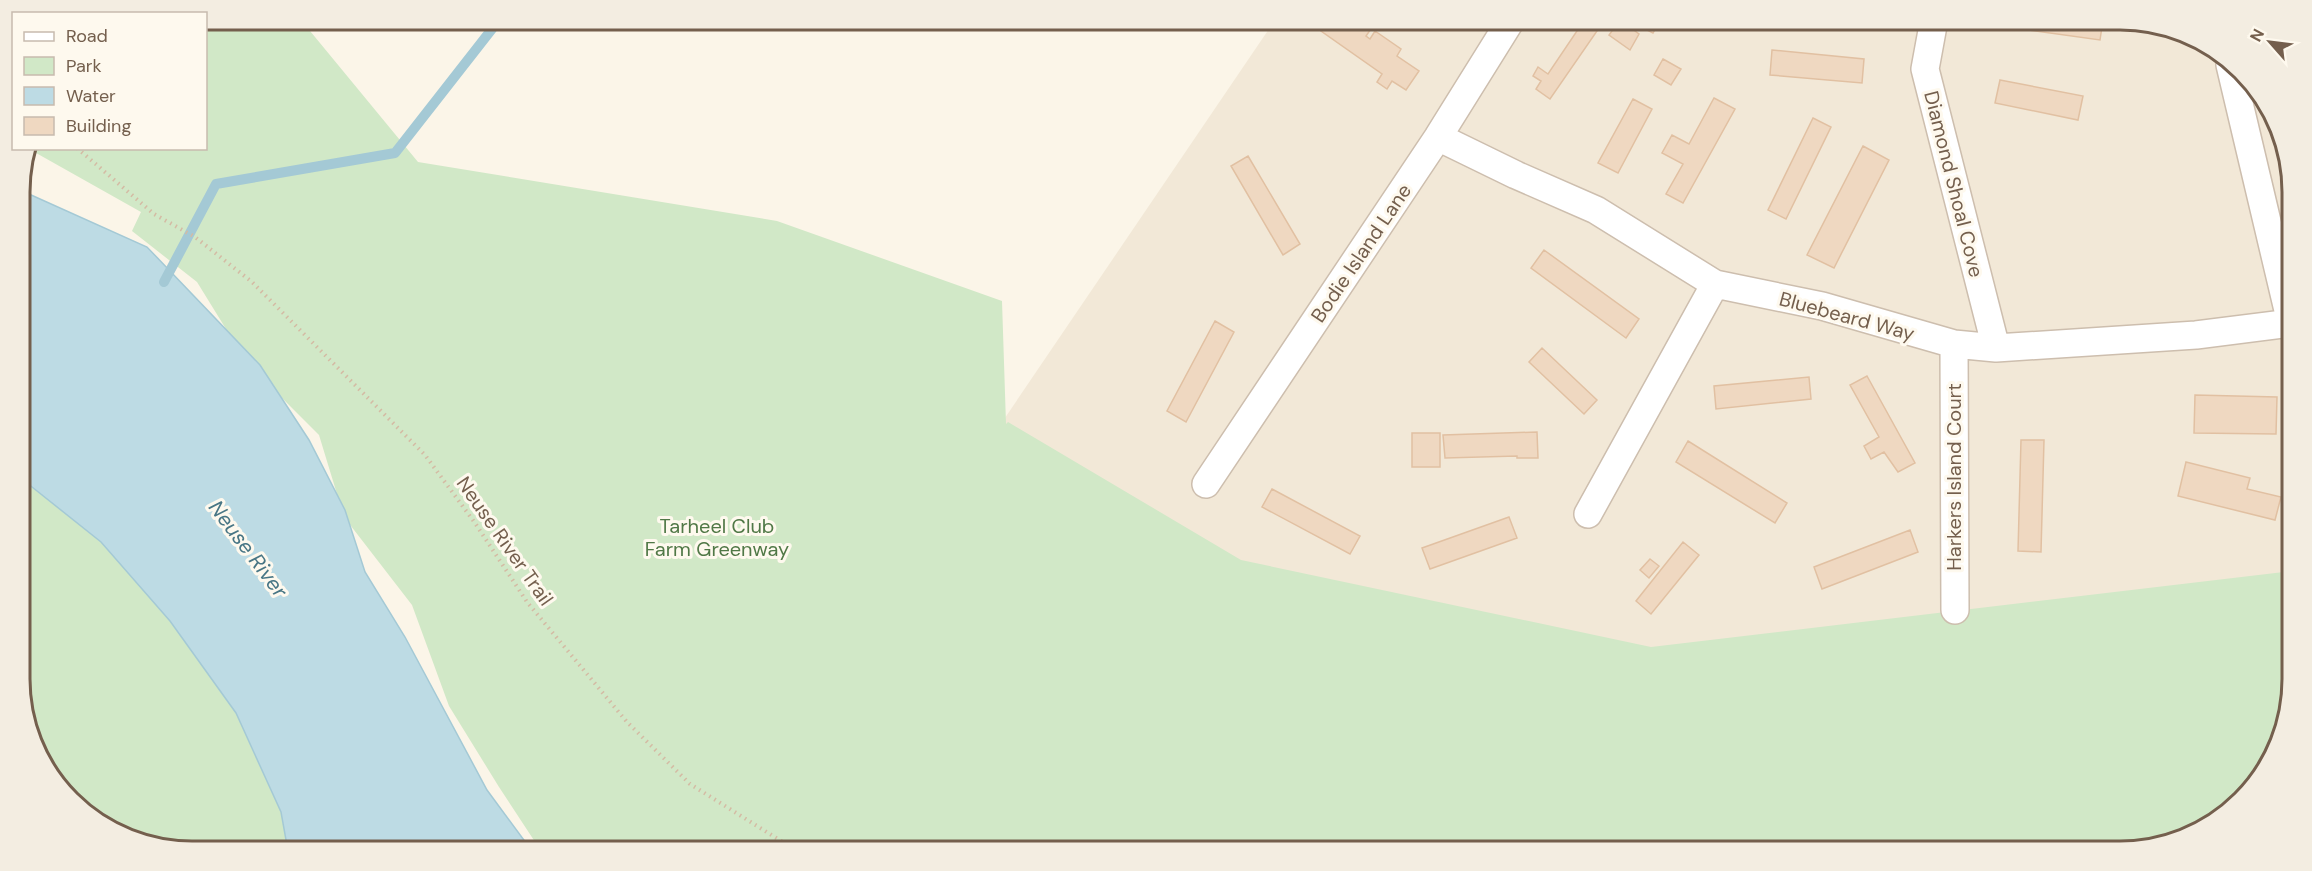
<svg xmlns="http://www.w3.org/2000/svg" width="2312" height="871" font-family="'DM Sans',sans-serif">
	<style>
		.residential { fill: #f2e8d7 }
		.green { fill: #d1e8c7 }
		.water { fill: #bddbe4; stroke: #a4c9d5; stroke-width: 1.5 }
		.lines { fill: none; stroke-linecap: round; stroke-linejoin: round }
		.stream { stroke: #a4c9d5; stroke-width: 10 }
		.building { fill: #efd8c1; stroke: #e1c0a2; stroke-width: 1.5 }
		.street-casing { stroke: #cdbeae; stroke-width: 30 }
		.path { stroke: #d4bba4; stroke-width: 4; stroke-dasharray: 1.5 4.5; stroke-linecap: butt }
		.street { stroke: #fff; stroke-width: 27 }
		.labels { text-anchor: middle; stroke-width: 6; stroke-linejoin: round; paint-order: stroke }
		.street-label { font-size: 20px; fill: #745f4d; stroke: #fef9ee }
		.park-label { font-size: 20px; fill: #507846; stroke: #fef9ee }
		.water-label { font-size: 21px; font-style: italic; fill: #487685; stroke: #fef9ee }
		.rim { fill: none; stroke: #745f4d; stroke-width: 3 }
	</style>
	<rect width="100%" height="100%" fill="#fbf5e8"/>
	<!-- residential -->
	<path class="residential" d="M 1275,20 L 2120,20 L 2176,29 L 2250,79 L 2291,169 L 2292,679 L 2283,735 L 2225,816 L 2131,851 L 711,851 Z"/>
	<!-- green -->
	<path class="green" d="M 206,20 L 301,20 L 418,162 L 777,221 L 1002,301 L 1006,424 L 1008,422 L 1241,560 L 1651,647 L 2292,571 L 2292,679 L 2283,735 L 2225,816 L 2131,851 L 541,851 L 499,787 L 449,706 L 412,605 L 344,517 L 319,435 L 247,363 L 197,282 L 132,231 L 141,212 L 29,149 L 206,148 Z
		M 22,479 L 101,542 L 170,620 L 236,713 L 281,812 L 288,851 L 192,851 L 136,842 L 62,792 L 23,712 Z"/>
	<!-- water -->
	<path class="water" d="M 20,190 L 147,247 L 260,365 L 309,440 L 345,510 L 365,572 L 405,637 L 487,790 L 532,851 L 288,851 L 281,812 L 236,713 L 170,621 L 101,542 L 22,479 Z"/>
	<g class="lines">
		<!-- stream -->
		<path class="stream" d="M 164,282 L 216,184 L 395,153 L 499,20"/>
	</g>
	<!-- building -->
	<path class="building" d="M 1328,20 L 1370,20 L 1375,23 L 1366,36 L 1370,39 L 1375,31 L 1401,49 L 1397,56 L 1419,71 L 1406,90 L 1392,81 L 1387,89 L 1377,82 L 1382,74 L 1321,31 Z
		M 1620,20 L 1639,34 L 1630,50 L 1609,35 Z
		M 1632,20 L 1658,20 L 1660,21 L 1653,33 L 1631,22 Z
		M 1994,20 L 2103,20 L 2100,40 L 1993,25 Z
		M 1583,22 L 1597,31 L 1550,99 L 1536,89 L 1541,81 L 1533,76 L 1538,67 L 1548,74 Z
		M 1772,50 L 1864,59 L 1862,83 L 1770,75 Z
		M 1663,59 L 1681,69 L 1671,85 L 1654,75 Z
		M 2000,80 L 2083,96 L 2078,120 L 1995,103 Z
		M 1714,98 L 1735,109 L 1683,203 L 1666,194 L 1683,164 L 1662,153 L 1672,135 L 1689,144 Z
		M 1633,99 L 1652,109 L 1618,173 L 1598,163 Z
		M 1813,118 L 1831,127 L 1786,219 L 1768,210 Z
		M 1863,146 L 1889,160 L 1834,268 L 1807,255 Z
		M 1248,156 L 1300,244 L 1283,255 L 1231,166 Z
		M 1544,250 L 1639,319 L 1626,338 L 1531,268 Z
		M 1215,321 L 1234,332 L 1186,422 L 1167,411 Z
		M 1542,348 L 1597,400 L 1584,414 L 1529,362 Z
		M 1867,376 L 1915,463 L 1898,472 L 1884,452 L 1871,459 L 1864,446 L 1879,437 L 1850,385 Z
		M 1809,377 L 1811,399 L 1716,409 L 1714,386 Z
		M 2195,395 L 2277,397 L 2276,434 L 2194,433 Z
		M 1537,432 L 1538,458 L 1517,458 L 1517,456 L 1445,458 L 1443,435 Z
		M 1412,433 L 1440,433 L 1440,467 L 1412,467 Z
		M 2021,440 L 2044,440 L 2041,552 L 2018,551 Z
		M 1688,441 L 1787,503 L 1775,523 L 1676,462 Z
		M 2186,462 L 2250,478 L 2247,489 L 2281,497 L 2275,520 L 2178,496 Z
		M 1272,489 L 1360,536 L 1350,554 L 1262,507 Z
		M 1509,517 L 1517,538 L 1430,569 L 1422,548 Z
		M 1910,530 L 1918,552 L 1822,589 L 1814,567 Z
		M 1683,542 L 1699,555 L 1651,614 L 1636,601 Z
		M 1650,559 L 1659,566 L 1649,578 L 1640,570 Z"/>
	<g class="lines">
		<!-- street casing -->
		<g class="street-casing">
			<path id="street" d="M 1934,20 L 1925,69 L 1996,348
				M 2230,65 L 2291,323
				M 1438,137 L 1516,175 L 1596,210 L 1715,284 L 1822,306 L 1954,344 L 1996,348 L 2196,335 L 2291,323
				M 1954,344 L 1955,610
				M 1206,484 L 1438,137 L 1511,20
				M 1588,514 L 1715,284"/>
		</g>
		<!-- path -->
		<path class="path" d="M 77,148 L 154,214 L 195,237 L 252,282 L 425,455 L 475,523 L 527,602 L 627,722 L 690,784 L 797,851"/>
		<!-- street -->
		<use href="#street" class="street"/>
	</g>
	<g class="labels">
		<!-- street labels -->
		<g class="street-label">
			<text transform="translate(1954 184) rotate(76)" y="7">Diamond Shoal Cove</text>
			<text transform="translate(1361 253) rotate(-56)" y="7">Bodie Island Lane</text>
			<text transform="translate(1847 316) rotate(15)" y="7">Bluebeard Way</text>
			<text transform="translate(1954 477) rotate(-90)" y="7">Harkers Island Court</text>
			<text transform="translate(505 541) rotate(55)" y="7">Neuse River Trail</text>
		</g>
		<!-- park labels -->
		<g class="park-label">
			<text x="717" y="533">Tarheel Club<tspan x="717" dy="23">Farm Greenway</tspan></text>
		</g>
		<!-- water labels -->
		<g class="water-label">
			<text transform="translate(248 549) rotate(53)" y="7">Neuse River</text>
		</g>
	</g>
	<!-- crop -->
	<path d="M0 0H2312V871H0ZM192 30H2120A162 162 0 0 1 2282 192V679A162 162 0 0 1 2120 841H192A162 162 0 0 1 30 679V192A162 162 0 0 1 192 30Z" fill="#f3ede1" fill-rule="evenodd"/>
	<path class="rim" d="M192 30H2120A162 162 0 0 1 2282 192V679A162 162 0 0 1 2120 841H192A162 162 0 0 1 30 679V192A162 162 0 0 1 192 30Z"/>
	<!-- legend -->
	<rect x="12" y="12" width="195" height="138" fill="#fef9ee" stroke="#c7bbae" stroke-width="1.5"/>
	<rect x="24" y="32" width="30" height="9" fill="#ffffff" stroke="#c7bbae" stroke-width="1.5"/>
	<text x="66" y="42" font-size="18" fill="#745f4d">Road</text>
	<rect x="24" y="57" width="30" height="18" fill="#d1e8c7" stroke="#c7bbae" stroke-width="1.5"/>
	<text x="66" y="72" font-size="18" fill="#745f4d">Park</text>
	<rect x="24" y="87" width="30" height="18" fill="#bddbe4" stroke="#c7bbae" stroke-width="1.5"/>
	<text x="66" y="102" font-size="18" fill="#745f4d">Water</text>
	<rect x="24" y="117" width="30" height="18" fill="#efd8c1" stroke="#c7bbae" stroke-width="1.5"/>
	<text x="66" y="132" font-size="18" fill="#745f4d">Building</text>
	<!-- north arrow -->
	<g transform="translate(2270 42) rotate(298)" stroke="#fef9ee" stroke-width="4.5" paint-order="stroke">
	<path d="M0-4.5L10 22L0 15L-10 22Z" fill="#745f4d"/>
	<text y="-9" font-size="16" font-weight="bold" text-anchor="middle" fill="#745f4d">N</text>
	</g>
</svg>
